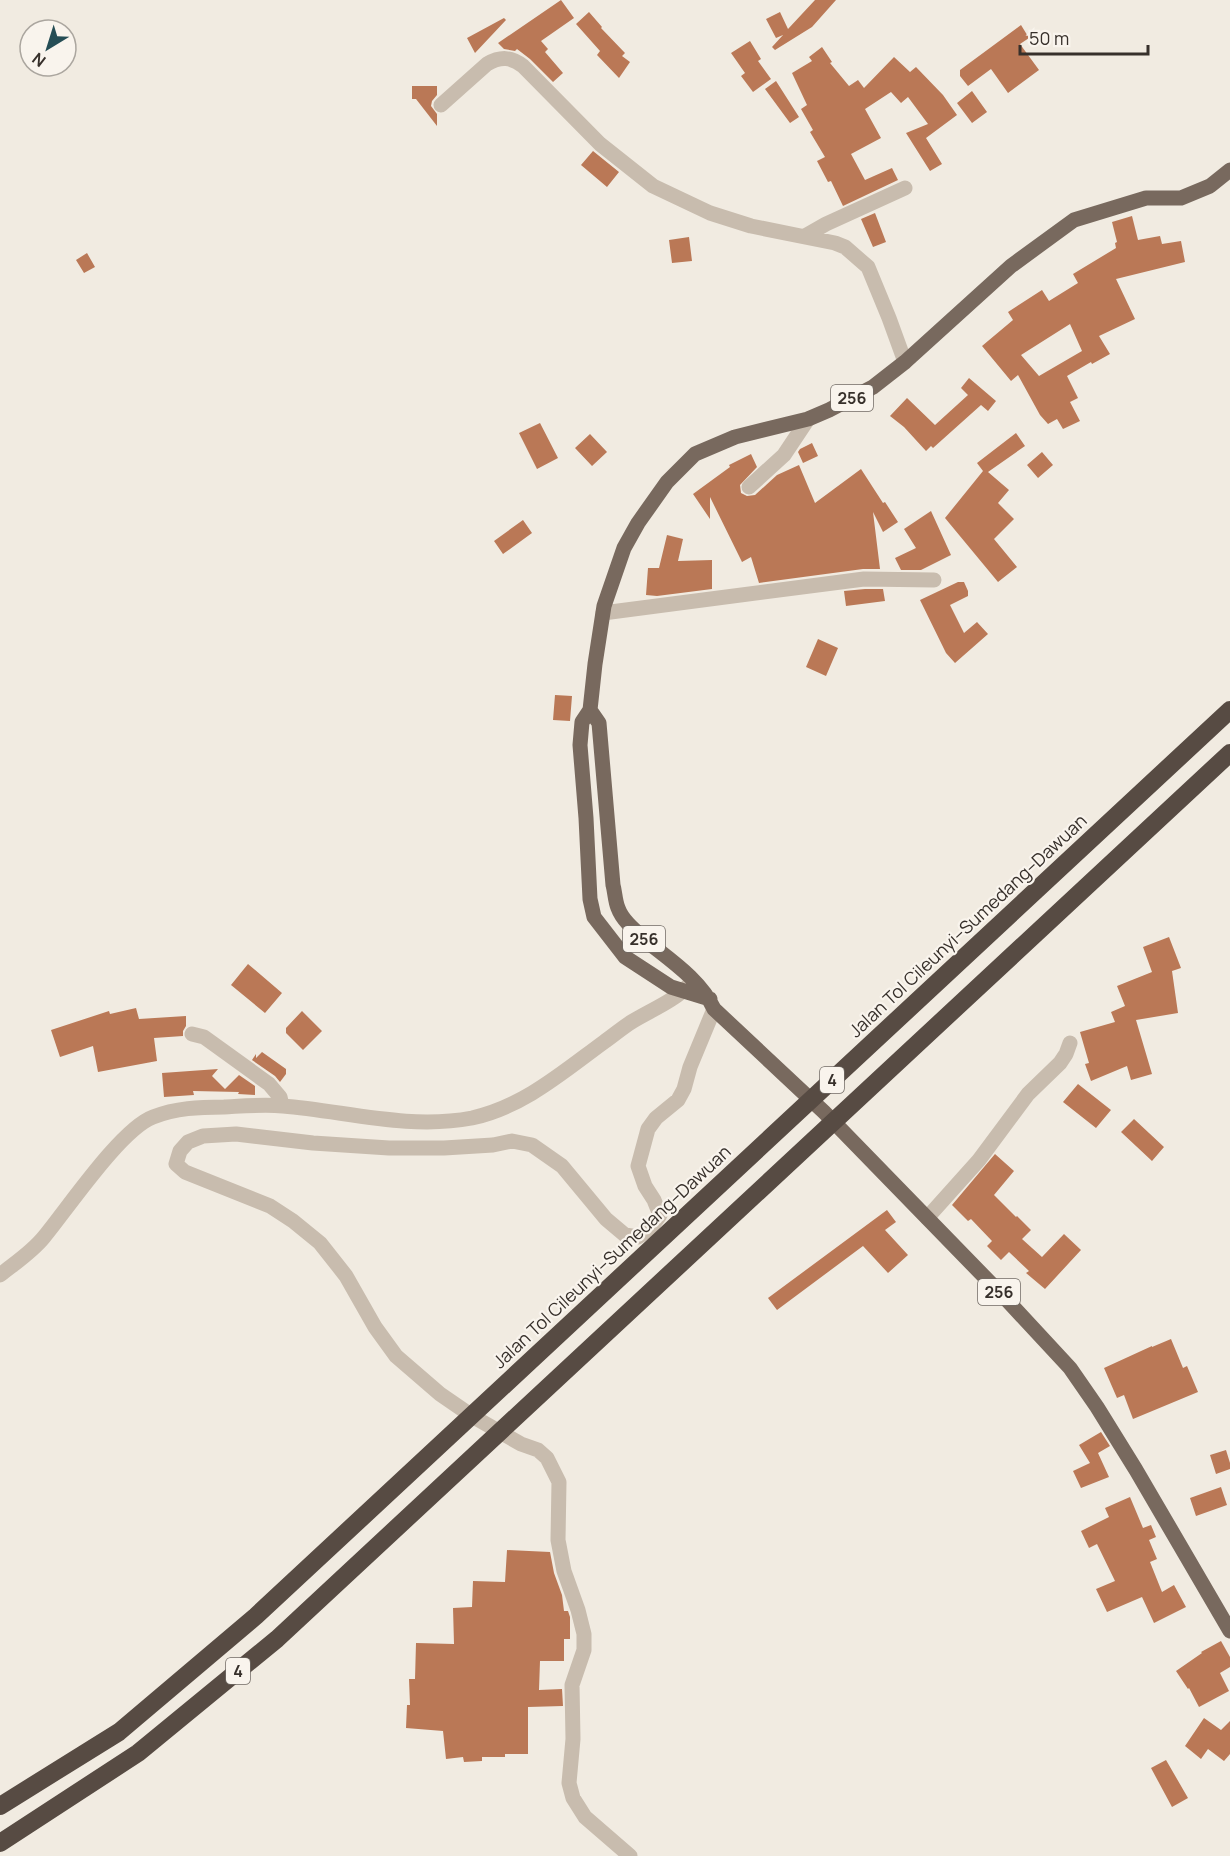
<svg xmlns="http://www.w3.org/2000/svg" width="1230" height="1856" font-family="Manrope,sans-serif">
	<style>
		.building { fill: #ba7856; fill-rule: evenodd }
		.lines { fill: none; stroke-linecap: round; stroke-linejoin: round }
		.minor { stroke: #c8bcae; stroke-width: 15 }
		.major { stroke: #78695e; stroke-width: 15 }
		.highway { stroke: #574b43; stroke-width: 18 }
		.labels { text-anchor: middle; stroke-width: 4.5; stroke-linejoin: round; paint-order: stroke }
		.shield { fill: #f9f4ed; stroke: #716b65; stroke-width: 1.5 }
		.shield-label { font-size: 16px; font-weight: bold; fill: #37302b }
		.street-label { font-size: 18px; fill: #37302b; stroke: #f9f4ed }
	</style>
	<rect width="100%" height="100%" fill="#f1ebe1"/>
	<!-- building -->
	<path class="building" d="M 561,0 L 574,18 L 541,41 L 548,49 L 545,52 L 563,73 L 553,82 L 530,59 L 517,49 L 515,51 L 504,49 L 498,43 Z
		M 815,0 L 836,0 L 812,27 L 775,50 L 772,47 L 783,35 L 776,38 L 766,19 L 780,12 L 788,29 Z
		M 589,12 L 602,27 L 601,28 L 625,53 L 622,56 L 630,62 L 619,78 L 597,55 L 600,51 L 576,24 Z
		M 504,18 L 506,20 L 475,53 L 467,38 Z
		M 1021,25 L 1029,38 L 1020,44 L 1039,70 L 1008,93 L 991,69 L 968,86 L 960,76 L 960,70 Z
		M 750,41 L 761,59 L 758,61 L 771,79 L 753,92 L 741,76 L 745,73 L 731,53 Z
		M 822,47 L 832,62 L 830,63 L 849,86 L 858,80 L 864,88 L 894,57 L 910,72 L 916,67 L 943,95 L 957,115 L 926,138 L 942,164 L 930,171 L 906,133 L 928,124 L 908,97 L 901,103 L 891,92 L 865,109 L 881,138 L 851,154 L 865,180 L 892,168 L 898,180 L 843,206 L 831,181 L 828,182 L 817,161 L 825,157 L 810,132 L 813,130 L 801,109 L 807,105 L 792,73 L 812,61 L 809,57 Z
		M 776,81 L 799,117 L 790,123 L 765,89 Z
		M 412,86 L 437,86 L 437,95 L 432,101 L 431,106 L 437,114 L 437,126 L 416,99 L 412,99 Z
		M 972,91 L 987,112 L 972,123 L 957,103 Z
		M 593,151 L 619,172 L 607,187 L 581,165 Z
		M 875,213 L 886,242 L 873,247 L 861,219 Z
		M 1132,216 L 1138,240 L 1160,236 L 1162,244 L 1181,241 L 1185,262 L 1116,279 L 1135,319 L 1099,336 L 1110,354 L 1092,364 L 1091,362 L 1067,376 L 1078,398 L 1070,402 L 1080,421 L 1063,429 L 1057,419 L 1048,424 L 1040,415 L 1018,375 L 1011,381 L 982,346 L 1013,320 L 1008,312 L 1042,290 L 1049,301 L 1078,283 L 1073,274 L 1116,248 L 1115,243 L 1117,242 L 1112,222 ZM 1070,324 L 1082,351 L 1039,376 L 1021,355 Z
		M 689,237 L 692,261 L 672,263 L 669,240 Z
		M 87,253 L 95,267 L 84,273 L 76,260 Z
		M 969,378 L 996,401 L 988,411 L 981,405 L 933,448 L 931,446 L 926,451 L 904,427 L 890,416 L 907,398 L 935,425 L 968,395 L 961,388 Z
		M 540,423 L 558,458 L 537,469 L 519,433 Z
		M 1016,433 L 1025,446 L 988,472 L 1009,490 L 998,503 L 1014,519 L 994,539 L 1017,567 L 998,582 L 945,518 L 983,471 L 977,463 Z
		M 590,434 L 607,452 L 592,466 L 575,448 Z
		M 812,443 L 818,456 L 803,463 L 798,452 L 800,449 Z
		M 1042,452 L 1053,465 L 1038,478 L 1027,465 Z
		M 751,454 L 757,467 L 740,485 L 741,493 L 747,496 L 755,495 L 777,475 L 799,465 L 815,503 L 861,469 L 883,503 L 885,502 L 898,522 L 883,532 L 873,512 L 880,569 L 863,569 L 759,583 L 751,557 L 742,562 L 710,497 L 710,519 L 693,494 L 730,467 L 729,465 Z
		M 931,511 L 951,555 L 921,570 L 901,570 L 895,558 L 916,548 L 904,529 Z
		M 523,520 L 532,533 L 503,554 L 494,541 Z
		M 667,535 L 683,539 L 678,561 L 712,560 L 712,589 L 657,596 L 646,595 L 648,568 L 659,568 Z
		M 958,582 L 964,582 L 968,591 L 968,596 L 950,605 L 964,633 L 977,622 L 988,634 L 955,663 L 946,653 L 920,600 Z
		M 865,589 L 883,589 L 885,601 L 846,606 L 844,591 Z
		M 818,639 L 838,648 L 826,676 L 806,667 Z
		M 555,695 L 572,696 L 570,721 L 553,720 Z
		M 1169,937 L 1181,968 L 1172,971 L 1178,1013 L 1136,1020 L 1152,1074 L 1131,1080 L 1127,1066 L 1091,1081 L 1085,1064 L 1089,1063 L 1080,1032 L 1115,1022 L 1111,1012 L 1125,1006 L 1117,986 L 1152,972 L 1143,947 Z
		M 248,964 L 282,993 L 265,1013 L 231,985 Z
		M 136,1008 L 139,1019 L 186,1016 L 186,1026 L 183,1031 L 183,1036 L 154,1038 L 157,1061 L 98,1072 L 93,1046 L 60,1057 L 51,1030 L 109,1011 L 110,1014 Z
		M 302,1011 L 322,1031 L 303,1050 L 286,1033 L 286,1028 Z
		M 262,1052 L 286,1069 L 286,1074 L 280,1082 L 275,1076 L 252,1060 L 256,1054 L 256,1058 Z
		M 218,1069 L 212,1076 L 225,1089 L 239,1075 L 255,1086 L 255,1095 L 238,1094 L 239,1092 L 193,1091 L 194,1095 L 164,1097 L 162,1073 Z
		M 1078,1084 L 1111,1110 L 1096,1128 L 1063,1102 Z
		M 1134,1119 L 1164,1147 L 1152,1161 L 1121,1132 Z
		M 995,1154 L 1014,1171 L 994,1195 L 1016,1217 L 1017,1216 L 1031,1230 L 1022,1239 L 1042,1257 L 1064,1234 L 1081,1250 L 1045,1289 L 1026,1273 L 1029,1271 L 1009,1252 L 1001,1260 L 987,1246 L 992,1241 L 971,1219 L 968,1221 L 952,1205 Z
		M 887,1210 L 896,1222 L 885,1230 L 908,1255 L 888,1273 L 863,1246 L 777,1310 L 768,1298 Z
		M 1171,1339 L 1183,1368 L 1187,1366 L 1198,1392 L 1133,1419 L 1124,1395 L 1117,1398 L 1104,1368 L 1152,1346 L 1152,1347 Z
		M 1101,1432 L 1110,1446 L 1098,1453 L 1109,1477 L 1081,1488 L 1073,1471 L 1090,1463 L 1079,1445 Z
		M 1226,1450 L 1230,1463 L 1230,1469 L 1216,1474 L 1210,1455 Z
		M 1221,1487 L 1227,1505 L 1196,1516 L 1190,1498 Z
		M 1130,1497 L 1143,1528 L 1151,1525 L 1156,1537 L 1149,1540 L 1157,1559 L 1150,1562 L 1162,1592 L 1174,1585 L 1186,1607 L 1154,1623 L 1142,1597 L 1107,1612 L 1096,1589 L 1115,1581 L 1097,1544 L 1089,1548 L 1081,1531 L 1109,1517 L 1105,1508 Z
		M 507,1550 L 550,1552 L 554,1573 L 562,1595 L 564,1611 L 568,1611 L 570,1617 L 570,1639 L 564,1639 L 564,1661 L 540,1661 L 539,1690 L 562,1689 L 563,1706 L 528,1707 L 528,1754 L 505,1754 L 505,1757 L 482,1757 L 482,1761 L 464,1762 L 463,1757 L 446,1759 L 443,1731 L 406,1728 L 407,1705 L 410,1705 L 409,1679 L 415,1679 L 416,1643 L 454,1644 L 453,1608 L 472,1607 L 473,1581 L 505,1582 Z
		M 1221,1641 L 1230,1657 L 1230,1667 L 1220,1673 L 1229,1691 L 1199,1707 L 1189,1688 L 1188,1689 L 1176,1671 L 1202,1653 L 1201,1652 Z
		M 1204,1718 L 1221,1730 L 1230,1721 L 1230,1754 L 1224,1761 L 1208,1749 L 1201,1759 L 1185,1746 Z
		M 1166,1760 L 1188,1798 L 1172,1807 L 1151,1768 Z"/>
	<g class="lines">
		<!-- minor -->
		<path class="minor" d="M 441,105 L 487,64 C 501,56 511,57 523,66 L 600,144 L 653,186 L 710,213 L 751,226 L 835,243 L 845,247 L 868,267 L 889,318 L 905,362
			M 805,236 L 826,224 L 905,188
			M 749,487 L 784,455 L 808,419
			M 603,613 L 864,579 L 934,580
			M 192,1034 L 204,1037 L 269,1084 L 280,1097 L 282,1106
			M 927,1218 L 979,1160 L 1028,1094 L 1060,1063 L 1066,1054 L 1070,1043
			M 0,1275 C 15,1263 32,1252 44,1237 C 68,1208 121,1129 153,1117 C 176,1108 199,1107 224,1107 C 243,1106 264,1104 283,1106 C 345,1111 408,1130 472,1118 C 523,1107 563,1072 604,1042 C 614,1035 623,1027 633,1021 C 653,1009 674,1001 690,984
			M 630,1856 L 585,1817 L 573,1798 L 569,1783 L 573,1739 L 572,1685 L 584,1650 L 584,1634 L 578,1610 L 564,1571 L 558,1540 L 559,1482 L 547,1458 L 538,1450 L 521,1444 L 472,1416 L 440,1394 L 396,1356 L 375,1327 L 346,1276 L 320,1243 L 293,1221 L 270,1206 L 185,1172 L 176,1164 L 180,1151 L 188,1142 L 203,1136 L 236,1134 L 313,1143 L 389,1148 L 444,1148 L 493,1145 L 512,1141 L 532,1145 L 562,1166 L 606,1219 L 625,1235 L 638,1237 L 649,1230 L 660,1215 L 654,1200 L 645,1186 L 638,1166 L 648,1129 L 656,1118 L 678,1100 L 684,1089 L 690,1067 L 714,1009"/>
		<!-- major -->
		<path class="major" d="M 590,710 L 599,723 L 613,885 C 615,892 615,901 618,908 C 623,922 638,933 649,943 C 673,962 701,981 714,1009 L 824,1112 L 1005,1298 L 1070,1368 L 1097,1407 L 1136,1470 L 1230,1631
			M 710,999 L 671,987 L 625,957 L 594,917 L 590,899 L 586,818 L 580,745 L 582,722 L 590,710 L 595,664 L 604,606 L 624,548 L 638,523 L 667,482 L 695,454 L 735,437 L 808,419 L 829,410 L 873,387 L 905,362 L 1011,266 L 1074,220 L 1146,198 L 1181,198 L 1210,186 L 1230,170"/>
		<!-- highway -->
		<path class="highway" d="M 0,1806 L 119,1732 L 256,1616 L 1230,710
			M 0,1843 L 138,1753 L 277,1639 L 1230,753"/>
	</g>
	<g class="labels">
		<!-- shield labels -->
		<g class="shield">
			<rect x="831" y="385" width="42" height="26" rx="4.5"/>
			<rect x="623" y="926" width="42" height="26" rx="4.5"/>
			<rect x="820" y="1067" width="24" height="26" rx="4.5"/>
			<rect x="978" y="1279" width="42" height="26" rx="4.5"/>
			<rect x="226" y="1658" width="24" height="26" rx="4.5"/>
		</g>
		<g class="shield-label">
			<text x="852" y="404">256</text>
			<text x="644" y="945">256</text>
			<text x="832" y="1086">4</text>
			<text x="999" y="1298">256</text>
			<text x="238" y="1677">4</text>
		</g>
		<!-- street labels -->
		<g class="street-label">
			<text transform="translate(968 926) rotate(-43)" y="6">Jalan Tol Cileunyi–Sumedang–Dawuan</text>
			<text transform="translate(612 1257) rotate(-43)" y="6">Jalan Tol Cileunyi–Sumedang–Dawuan</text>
		</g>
	</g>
	<!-- north arrow -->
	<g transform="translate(48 48) rotate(218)"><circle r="28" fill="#f9f4ed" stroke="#aba69f" stroke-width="1.5"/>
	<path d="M0-4.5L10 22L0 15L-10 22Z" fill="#254d55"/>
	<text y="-9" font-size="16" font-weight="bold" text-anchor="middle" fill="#37302b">N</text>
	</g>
	<!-- scale -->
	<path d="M1020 45v9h128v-9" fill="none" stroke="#37302b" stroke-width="3"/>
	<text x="1029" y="45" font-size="18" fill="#37302b" stroke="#f9f4ed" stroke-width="4.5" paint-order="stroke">50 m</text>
</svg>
